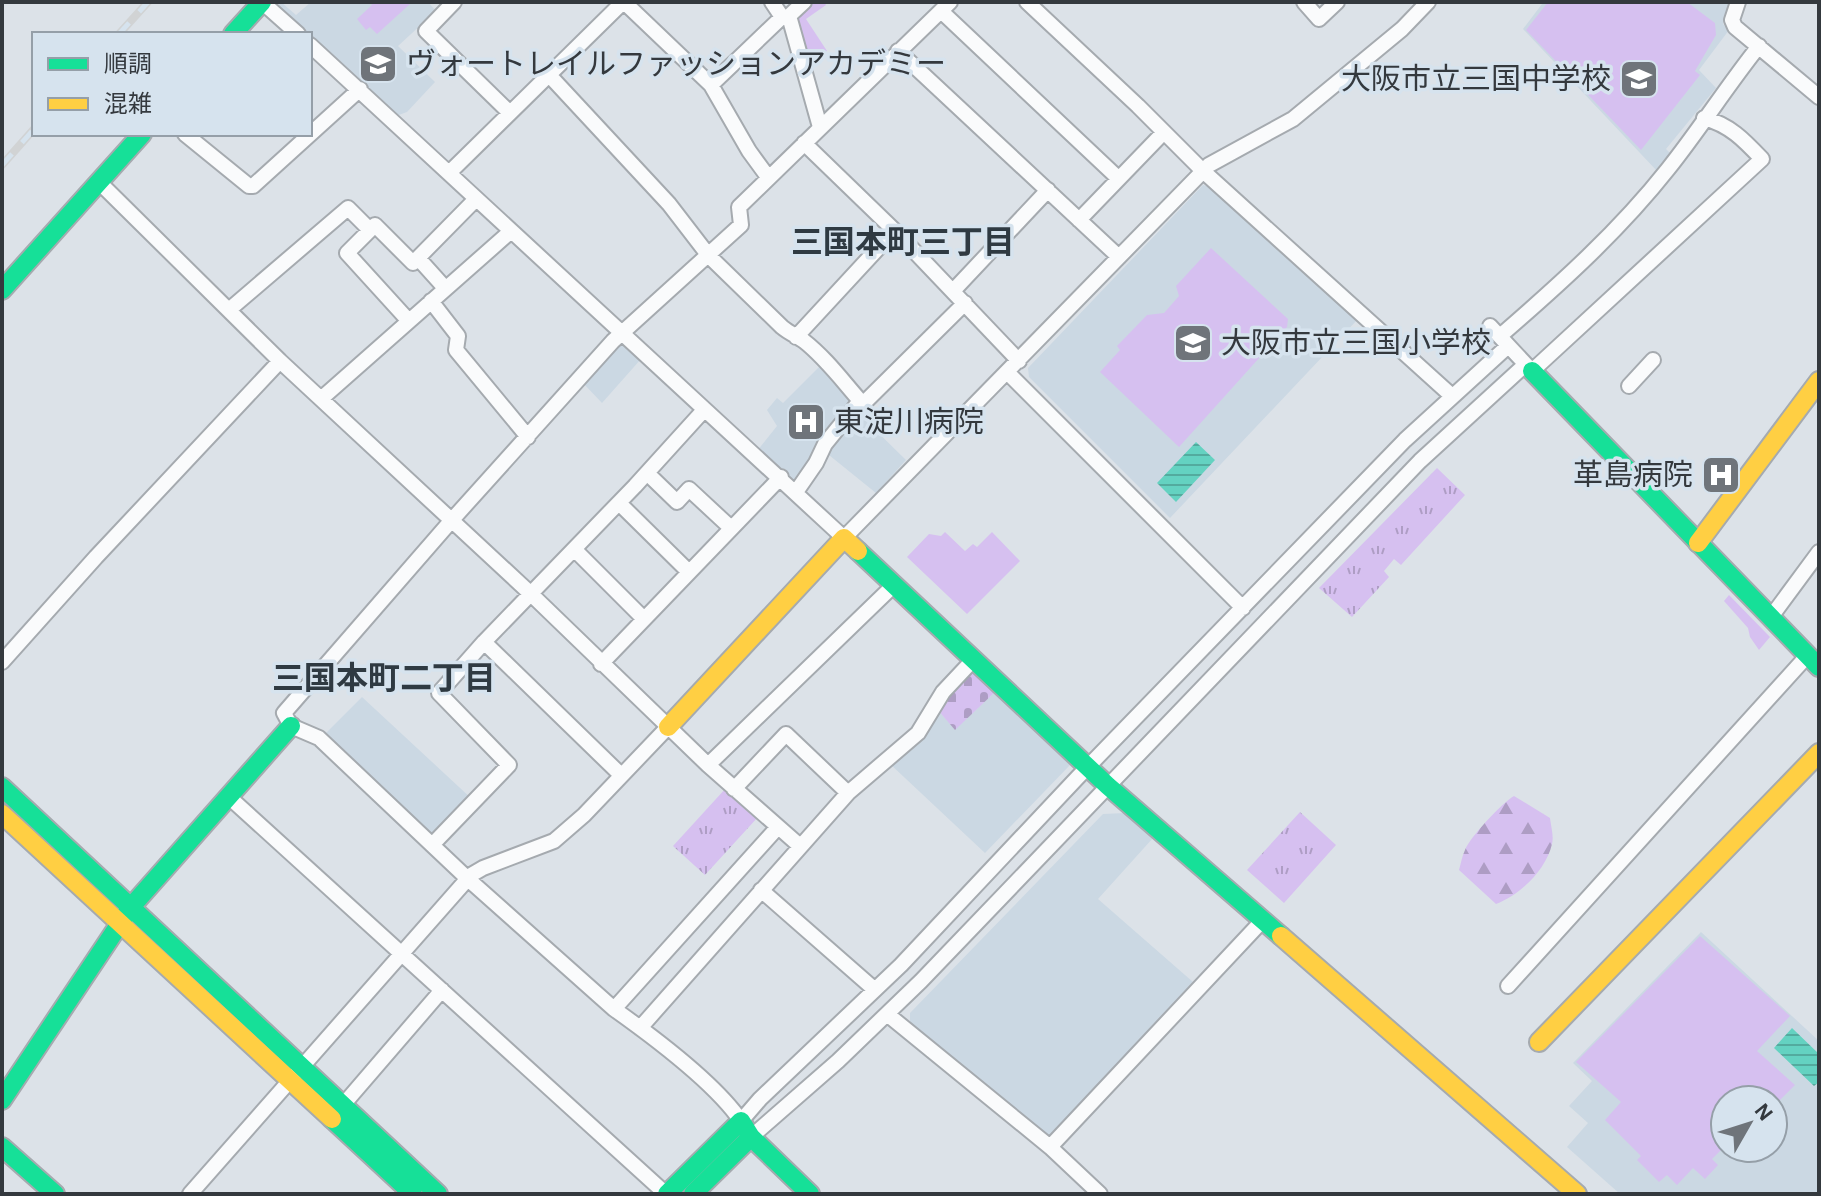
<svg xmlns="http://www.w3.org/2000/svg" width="1821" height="1196" font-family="'Alegreya Sans','Noto Sans JP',sans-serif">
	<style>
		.built { fill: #cbd8e3; fill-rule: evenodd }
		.grass { fill: url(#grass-tufts) }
		.forest { fill: url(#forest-firs) }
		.cemetery { fill: url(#cemetery-stones) }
		.garden { fill: #d6c0f0 }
		.water { fill: url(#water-rules) }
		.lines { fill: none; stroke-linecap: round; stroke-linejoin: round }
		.street-casing { stroke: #a5aaaf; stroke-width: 18 }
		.fast-casing { stroke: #a5aaaf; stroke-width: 22 }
		.slow-casing { stroke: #a5aaaf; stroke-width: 22 }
		.street { stroke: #fafbfc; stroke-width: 14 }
		.fast { stroke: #16e098; stroke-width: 18 }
		.slow { stroke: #ffcf43; stroke-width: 18 }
		.rail-casing { stroke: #d1d3d4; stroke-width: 8 }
		.rail { stroke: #d6e3ee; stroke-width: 5; stroke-dasharray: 15; stroke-linecap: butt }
		.labels { text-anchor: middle; stroke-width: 7; stroke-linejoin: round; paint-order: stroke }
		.poi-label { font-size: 30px; fill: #34393e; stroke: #d6e3ee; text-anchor: start }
		.neighbourhood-label { font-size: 32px; font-weight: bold; fill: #2f3a42; stroke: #d6e3ee }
	</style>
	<defs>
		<pattern id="grass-tufts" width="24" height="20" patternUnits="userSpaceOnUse" patternTransform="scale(2)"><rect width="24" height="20" fill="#d6c0f0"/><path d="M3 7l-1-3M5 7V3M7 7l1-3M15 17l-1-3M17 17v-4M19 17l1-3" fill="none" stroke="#ae9dc4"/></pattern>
		<pattern id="forest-firs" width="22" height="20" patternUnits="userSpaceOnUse" patternTransform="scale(2)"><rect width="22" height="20" fill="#d6c0f0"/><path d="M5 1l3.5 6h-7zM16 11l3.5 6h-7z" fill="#ae9dc4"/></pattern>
		<pattern id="cemetery-stones" width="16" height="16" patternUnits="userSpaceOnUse" patternTransform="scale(2)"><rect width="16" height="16" fill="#d6c0f0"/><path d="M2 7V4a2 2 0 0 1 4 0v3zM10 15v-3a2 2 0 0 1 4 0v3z" fill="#ae9dc4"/></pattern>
		<pattern id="water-rules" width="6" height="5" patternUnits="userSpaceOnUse" patternTransform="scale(2)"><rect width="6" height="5" fill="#64d2c1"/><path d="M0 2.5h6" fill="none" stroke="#53ab9e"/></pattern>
	</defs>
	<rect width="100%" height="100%" fill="#dce2e8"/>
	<!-- built -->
	<path class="built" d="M 281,2 L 296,15 L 311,2 L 428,2 L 436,11 L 398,46 L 435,82 L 407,112 L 396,116 L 277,6 Z
		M 1540,2 L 1731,2 L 1723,24 L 1729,30 L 1699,70 L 1716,88 L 1666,149 L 1671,154 L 1657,171 L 1523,29 L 1542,4 Z
		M 1203,185 L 1209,187 L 1358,319 L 1170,518 L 1029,377 L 1028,368 Z
		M 623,343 L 641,359 L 602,403 L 583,383 L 616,344 Z
		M 822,364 L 850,395 L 851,407 L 799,487 L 757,451 L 777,426 L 767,410 L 777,398 L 783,403 Z
		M 855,410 L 906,460 L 876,493 L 824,451 Z
		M 994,693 L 1070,765 L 985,853 L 889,763 L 938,710 L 955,729 Z
		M 362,697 L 473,800 L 435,839 L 326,733 Z
		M 1125,813 L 1153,838 L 1098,899 L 1193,982 L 1056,1135 L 1048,1136 L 954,1062 L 910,1023 L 910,1013 L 1103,814 Z
		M 1701,932 L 1819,1041 L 1819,1194 L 1620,1194 L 1567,1147 L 1588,1123 L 1569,1106 L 1592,1081 L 1573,1063 ZM 1725,1100 L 1773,1100 L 1773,1148 L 1725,1148 Z"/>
	<!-- grass -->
	<path class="grass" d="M 1437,468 L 1465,495 L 1401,565 L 1394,559 L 1384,571 L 1389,577 L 1352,617 L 1319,588 Z
		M 726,788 L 758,817 L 705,875 L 673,846 Z
		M 1300,812 L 1336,845 L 1284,903 L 1247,870 Z"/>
	<!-- forest -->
	<path class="forest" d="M 1514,796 L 1550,818 C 1551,827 1554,836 1552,844 C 1546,870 1520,895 1496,904 L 1459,870 C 1461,863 1462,856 1465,850 C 1470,837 1502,803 1514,796 Z"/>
	<!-- cemetery -->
	<path class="cemetery" d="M 969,669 L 994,693 L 955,730 L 937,709 Z"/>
	<!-- garden -->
	<path class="garden" d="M 370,2 L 409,2 L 410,4 L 377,34 L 370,27 L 366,30 L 357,19 L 372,5 Z
		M 812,2 L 824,2 L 826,5 L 806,19 L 827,51 L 807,63 L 796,19 Z
		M 1548,2 L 1687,2 L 1715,23 L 1716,35 L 1695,71 L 1700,75 L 1641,150 L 1526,30 Z
		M 1211,248 L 1288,319 L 1287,327 L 1179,447 L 1100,372 L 1120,350 L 1117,346 L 1147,315 L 1164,313 L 1179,296 L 1176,286 Z
		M 945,532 L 965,551 L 973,544 L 977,547 L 992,532 L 1020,561 L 967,614 L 907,557 L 929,534 L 941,536 Z
		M 1729,595 L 1770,637 L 1759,650 L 1750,637 L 1748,628 L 1724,601 Z
		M 1700,936 L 1790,1016 L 1757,1051 L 1795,1085 L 1773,1107 L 1773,1100 L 1725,1100 L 1725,1146 L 1712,1159 L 1718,1165 L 1705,1179 L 1693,1168 L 1677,1185 L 1667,1175 L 1659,1182 L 1637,1160 L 1641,1156 L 1605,1120 L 1621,1102 L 1576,1062 Z"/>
	<!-- water -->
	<path class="water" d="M 1196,442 L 1215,460 L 1176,502 L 1157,483 Z
		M 1792,1028 L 1819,1054 L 1819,1082 L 1814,1086 L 1774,1048 Z"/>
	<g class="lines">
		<!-- street casing -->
		<g class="street-casing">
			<path id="street" d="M 262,2 L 298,34
				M 454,2 L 426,31 L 509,112
				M 624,2 L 711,85 L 749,151 L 768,177
				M 772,2 L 782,17
				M 950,2 L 739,207 L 741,225 L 613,341 L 451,521 L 284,713 L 291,726 L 319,738 L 468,879 L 614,1009 C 652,1036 715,1083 741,1121 L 760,1099 L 901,965 L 1078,777 L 1405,440 L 1508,346
				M 1027,2 L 1138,106 L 1203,171 L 1452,396
				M 1304,2 L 1319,19 L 1337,2
				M 1738,2 L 1732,20 L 1735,27 L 1819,97
				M 941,11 L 1118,178
				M 789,16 L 820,127
				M 310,45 L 844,538 L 1209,165 L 1293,119 L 1402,29 L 1428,2
				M 898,51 L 1119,257
				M 550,76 L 669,204 L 709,256 L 782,327 C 789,333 797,336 804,341 C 827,359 844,383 863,404 L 965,303
				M 711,85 L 782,17 L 789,16 L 804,2
				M 185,134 L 249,186 L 253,186 L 360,89
				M 804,143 L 897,233 L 1019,361
				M 449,173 L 623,2
				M 100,183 L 280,361 L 531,594 L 708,765 L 800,846
				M 1079,220 L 1164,132
				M 418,258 L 445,288
				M 953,291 L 1048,190
				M 431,301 L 458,336 L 456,350 L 528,437
				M 230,309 L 348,208 L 370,230
				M 408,320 L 347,253 L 375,225 L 413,263 L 476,199
				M 1490,326 L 1532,371 L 1762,159 C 1744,140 1730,125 1704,118
				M 1500,336 C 1560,284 1619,231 1668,169 C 1700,129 1727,86 1759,46
				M 796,337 L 894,231
				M 1007,372 L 1243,608
				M 1629,386 L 1653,360
				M 322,398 L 510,232
				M 647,473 L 677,502 L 689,489 L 731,528
				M 796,492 L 816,463 L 825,444 L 860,401
				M 619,503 L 689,572
				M 574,549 L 644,619
				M 1771,617 L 1819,552
				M 484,642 L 621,775
				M 2,662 L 96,557 L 280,361
				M 601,664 L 781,477
				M 708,765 L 894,585
				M 734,789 L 786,734 L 848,793
				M 229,797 L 666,1194
				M 432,845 L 509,765 L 439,693 L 484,642 L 635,486 L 704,410
				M 761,890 L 874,989
				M 1508,986 L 1808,655
				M 614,1009 L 778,827
				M 887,1014 L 1050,1147
				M 640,1028 L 848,793 L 918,733 L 943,692 L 974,659
				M 343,1105 L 442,990
				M 751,1137 L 838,1061 L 921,981 L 1420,461 L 1525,365
				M 190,1194 L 471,875 L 483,868 L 554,841 L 584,815 L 668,727
				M 1100,1194 L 1050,1147 L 1263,920"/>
		</g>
		<!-- fast casing -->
		<g class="fast-casing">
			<path id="fast" d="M 233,34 L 262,2
				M 2,290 L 142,134
				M 1532,371 L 1819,667
				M 858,551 L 1108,786 L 1281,936
				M 2,787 L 438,1194
				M 2,1100 L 131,907 L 291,726
				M 332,1119 L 413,1194
				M 2,1147 L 55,1194
				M 667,1194 L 741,1121 L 751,1137 L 810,1194
				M 693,1194 L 751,1137"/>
		</g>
		<!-- slow casing -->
		<g class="slow-casing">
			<path id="slow" d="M 1698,543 L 1819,381
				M 668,727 L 844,538 L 858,551
				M 2,814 L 332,1119
				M 1281,936 L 1577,1194
				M 1539,1042 L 1819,753"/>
		</g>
		<!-- street -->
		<use href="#street" class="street"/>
		<!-- fast -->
		<use href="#fast" class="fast"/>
		<!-- slow -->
		<use href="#slow" class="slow"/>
		<!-- rail casing -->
		<g class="rail-casing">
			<path id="rail" d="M 119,34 L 148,2
				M 2,165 L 34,129"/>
		</g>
		<!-- rail -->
		<use href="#rail" class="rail"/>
	</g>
	<!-- icons -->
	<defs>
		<g id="university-square" transform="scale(2)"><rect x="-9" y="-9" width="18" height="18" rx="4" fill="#6f747a" stroke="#d6e3ee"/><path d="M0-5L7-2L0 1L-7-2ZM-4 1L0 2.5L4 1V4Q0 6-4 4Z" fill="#fff"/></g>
		<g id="school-square" transform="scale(2)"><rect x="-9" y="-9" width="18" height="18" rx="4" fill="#6f747a" stroke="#d6e3ee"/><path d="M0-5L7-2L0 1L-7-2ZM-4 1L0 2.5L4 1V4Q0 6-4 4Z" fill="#fff"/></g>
		<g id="hospital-square" transform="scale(2)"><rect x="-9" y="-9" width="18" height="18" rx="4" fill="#6f747a" stroke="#d6e3ee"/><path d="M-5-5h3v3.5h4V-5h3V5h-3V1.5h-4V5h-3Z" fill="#fff"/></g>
	</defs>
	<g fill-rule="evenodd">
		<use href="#university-square" x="378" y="64"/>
		<use href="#school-square" x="1639" y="79"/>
		<use href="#school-square" x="1193" y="343"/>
		<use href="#hospital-square" x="806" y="422"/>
		<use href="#hospital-square" x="1721" y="475"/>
	</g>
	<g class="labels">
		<!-- poi labels -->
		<g class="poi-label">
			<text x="406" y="74">ヴォートレイルファッションアカデミー</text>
			<text x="1611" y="89" text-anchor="end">大阪市立三国中学校</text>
			<text x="1221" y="353">大阪市立三国小学校</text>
			<text x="834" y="432">東淀川病院</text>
			<text x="1693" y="485" text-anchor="end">革島病院</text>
		</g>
		<!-- neighbourhood labels -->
		<g class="neighbourhood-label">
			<text x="903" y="253">三国本町三丁目</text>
			<text x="384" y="689">三国本町二丁目</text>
		</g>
	</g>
	<!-- border -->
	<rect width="1821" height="1196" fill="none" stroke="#34393e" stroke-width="8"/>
	<!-- legend -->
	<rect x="32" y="32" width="280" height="104" fill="#d6e3ee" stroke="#959fa8" stroke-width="2"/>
	<rect x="48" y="58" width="40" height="12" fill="#16e098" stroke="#959fa8" stroke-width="2"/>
	<text x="104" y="72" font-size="24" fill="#34393e">順調</text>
	<rect x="48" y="98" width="40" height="12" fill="#ffcf43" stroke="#959fa8" stroke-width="2"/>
	<text x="104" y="112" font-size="24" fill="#34393e">混雑</text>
	<!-- north arrow -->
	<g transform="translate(1749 1124) rotate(51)"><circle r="38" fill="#d6e3ee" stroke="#959fa8" stroke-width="2"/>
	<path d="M0-6L14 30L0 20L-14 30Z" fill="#6f747a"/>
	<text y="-12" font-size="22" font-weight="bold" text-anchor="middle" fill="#34393e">N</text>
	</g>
</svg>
